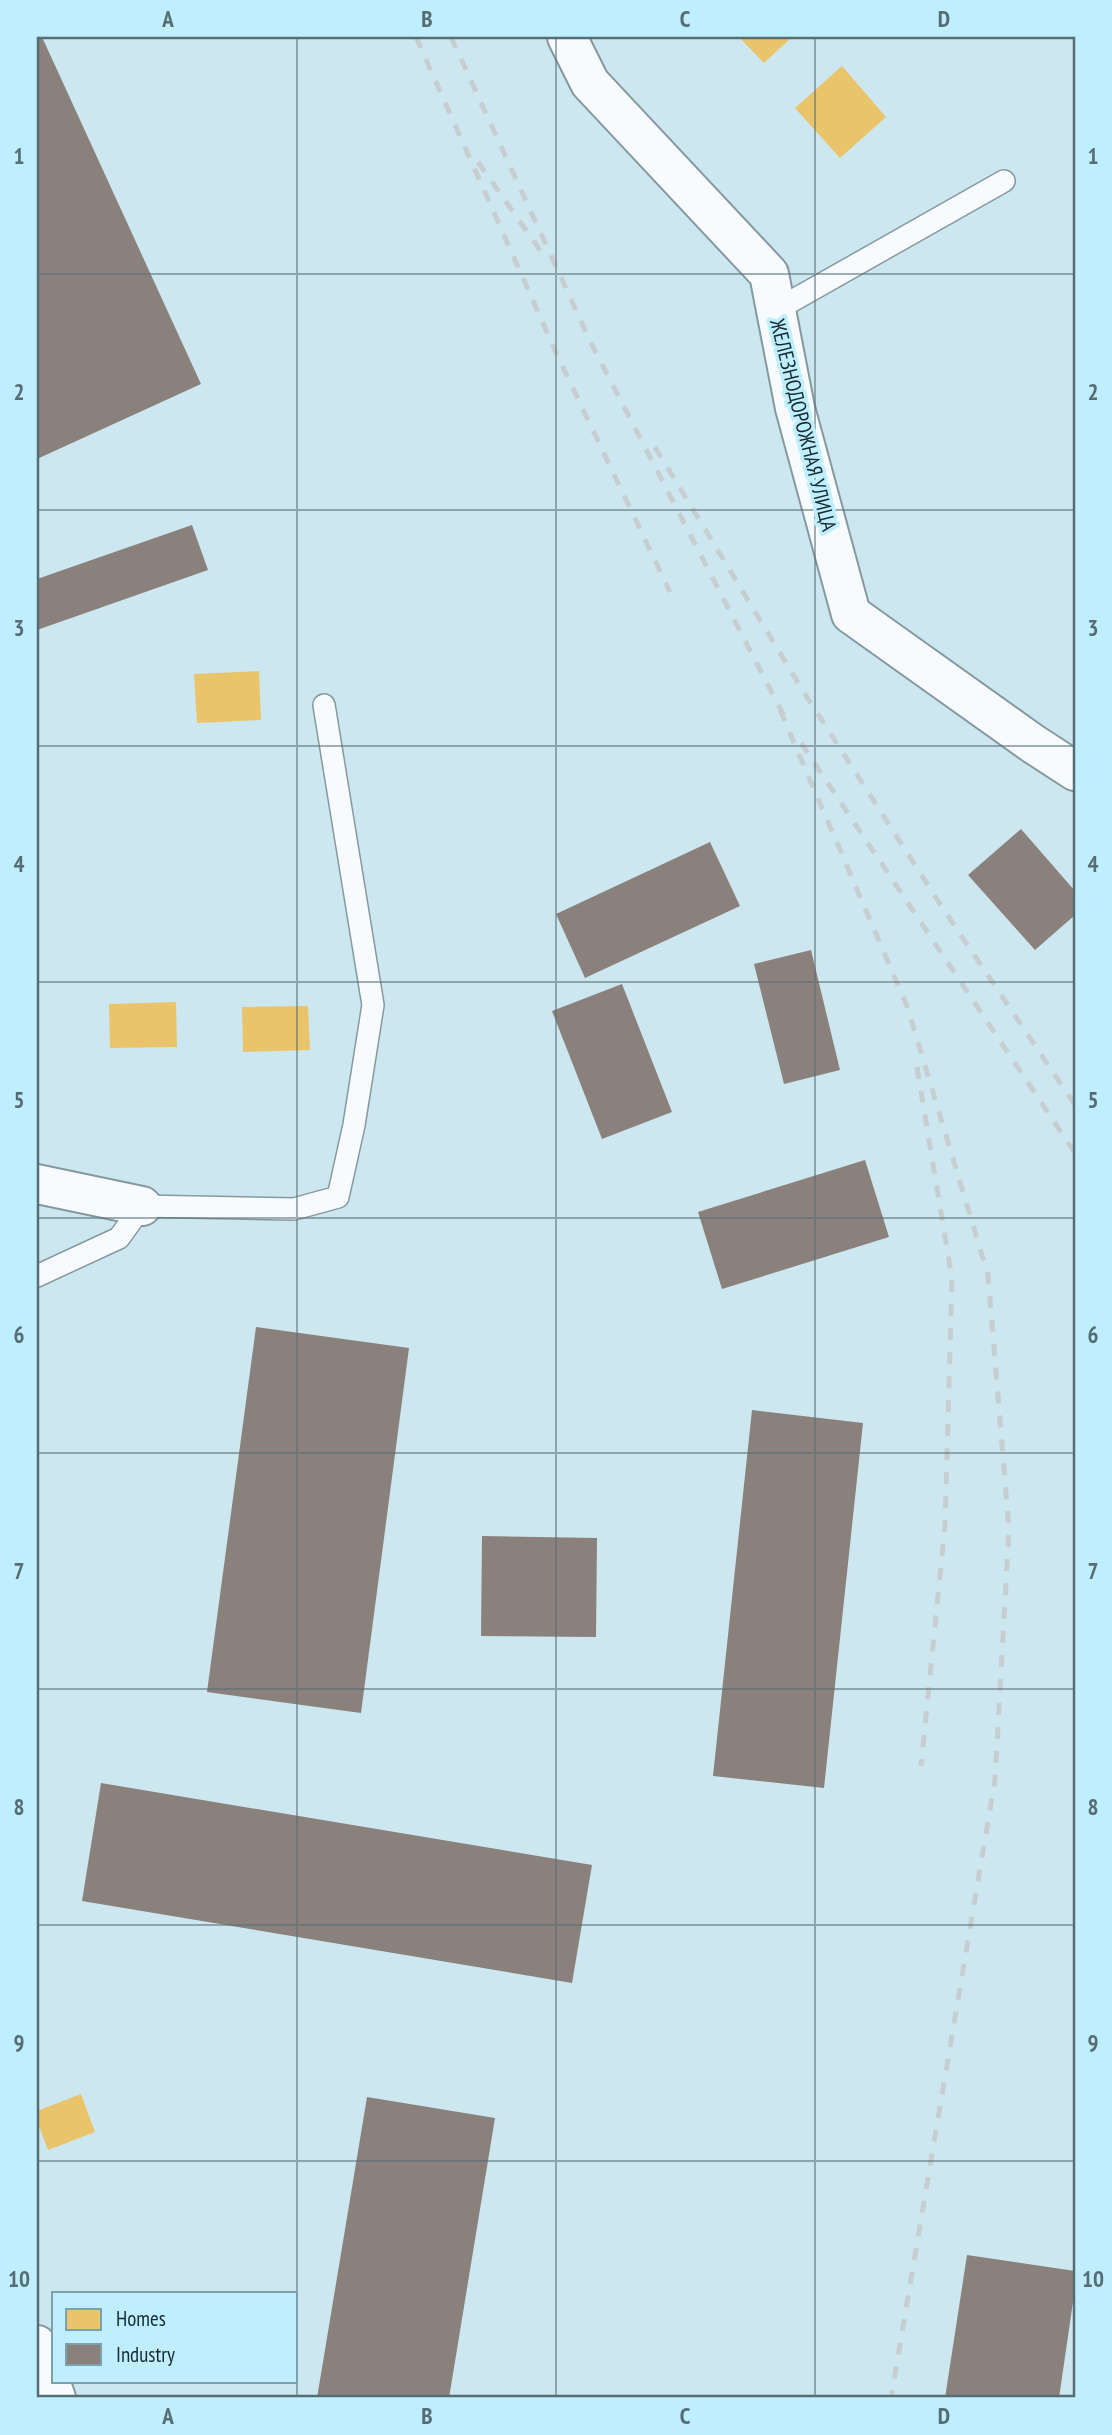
<svg xmlns="http://www.w3.org/2000/svg" width="1112" height="2435" font-family="'PT Sans Narrow',sans-serif">
	<style>
		.homes { fill: #e9c46a }
		.industry { fill: #8a817c }
		.lines { fill: none; stroke-linecap: round; stroke-linejoin: round }
		.lane-casing { stroke: #85999f; stroke-width: 24 }
		.street-casing { stroke: #85999f; stroke-width: 42 }
		.lane { stroke: #f8fbfd; stroke-width: 21 }
		.street { stroke: #f8fbfd; stroke-width: 38 }
		.rail { stroke: #c7ced1; stroke-width: 5; stroke-dasharray: 12 12; stroke-linecap: butt }
		.grid { fill: none; stroke: #576d74; stroke-width: 2; stroke-opacity: 0.55 }
		.labels { text-anchor: middle; stroke-width: 7; stroke-linejoin: round; paint-order: stroke }
		.street-label { font-size: 21px; fill: #182b31; stroke: #bfeffe }
		.neatline { fill: none; stroke: #576d74; stroke-width: 2.5 }
		.grid-label { font-size: 23px; text-anchor: middle; font-weight: bold; fill: #576d74 }
	</style>
	<rect width="100%" height="100%" fill="#cde7f0"/>
	<!-- homes -->
	<path class="homes" d="M 739,37 L 792,37 L 764,63 Z
		M 842,66 L 886,117 L 840,158 L 795,108 Z
		M 259,671 L 261,720 L 197,723 L 194,674 Z
		M 176,1002 L 177,1047 L 110,1048 L 109,1004 Z
		M 308,1006 L 310,1050 L 243,1052 L 242,1007 Z
		M 81,2094 L 95,2132 L 48,2150 L 37,2121 L 37,2111 Z"/>
	<!-- industry -->
	<path class="industry" d="M 37,37 L 42,37 L 201,384 L 37,459 Z
		M 192,525 L 208,570 L 37,630 L 37,579 Z
		M 1021,829 L 1075,891 L 1075,915 L 1035,950 L 968,875 Z
		M 710,842 L 740,906 L 585,978 L 556,914 Z
		M 811,950 L 840,1070 L 784,1084 L 754,964 Z
		M 622,984 L 672,1112 L 602,1139 L 552,1011 Z
		M 865,1160 L 889,1237 L 722,1289 L 698,1212 Z
		M 256,1327 L 409,1348 L 361,1713 L 207,1692 Z
		M 752,1410 L 863,1423 L 824,1788 L 713,1776 Z
		M 482,1536 L 597,1538 L 596,1637 L 481,1636 Z
		M 101,1783 L 592,1865 L 572,1983 L 82,1901 Z
		M 367,2097 L 495,2118 L 449,2398 L 317,2398 Z
		M 967,2255 L 1075,2271 L 1075,2288 L 1059,2398 L 945,2398 Z"/>
	<g class="lines">
		<!-- lane casing -->
		<g class="lane-casing">
			<path id="lane" d="M 776,310 L 1004,181
				M 37,1276 L 119,1238 L 142,1206 L 294,1209 L 338,1197 L 354,1125 L 373,1005 L 324,705"/>
		</g>
		<!-- street casing -->
		<g class="street-casing">
			<path id="street" d="M 567,37 L 590,83 L 769,274 L 795,408 L 851,614 L 1032,743 L 1075,771
				M 37,1184 L 142,1206
				M 37,2345 L 56,2398"/>
		</g>
		<!-- lane -->
		<use href="#lane" class="lane"/>
		<!-- street -->
		<use href="#street" class="street"/>
		<!-- rail -->
		<path class="rail" d="M 416,37 L 558,357 L 670,592
			M 451,37 L 591,343 L 784,716
			M 478,162 L 542,253
			M 655,447 L 805,694 L 942,907 L 1075,1105
			M 780,710 L 907,1006 L 988,1275 L 1009,1529 L 995,1780 L 891,2398
			M 801,743 L 1075,1153
			M 917,1067 L 952,1279 L 945,1525 L 921,1766"/>
	</g>
	<!-- grid -->
	<path class="grid" d="M 297,37 L 297,2398M 556,37 L 556,2398M 815,37 L 815,2398M 37,274 L 1075,274M 37,510 L 1075,510M 37,746 L 1075,746M 37,982 L 1075,982M 37,1218 L 1075,1218M 37,1453 L 1075,1453M 37,1689 L 1075,1689M 37,1925 L 1075,1925M 37,2161 L 1075,2161"/>
	<g class="labels">
		<!-- street labels -->
		<g class="street-label">
			<text transform="translate(803 425) rotate(76)" y="7">ЖЕЛЕЗНОДОРОЖНАЯ УЛИЦА</text>
		</g>
	</g>
	<!-- border -->
	<rect width="1112" height="2435" fill="none" stroke="#bfeffe" stroke-width="77"/>
	<!-- legend -->
	<rect x="52" y="2292" width="245" height="91" fill="#bfeffe" stroke="#7ca1ac" stroke-width="2"/>
	<rect x="66" y="2309" width="35" height="21" fill="#e9c46a" stroke="#7ca1ac" stroke-width="2"/>
	<text x="116" y="2326" font-size="21" fill="#182b31">Homes</text>
	<rect x="66" y="2344" width="35" height="21" fill="#8a817c" stroke="#7ca1ac" stroke-width="2"/>
	<text x="116" y="2362" font-size="21" fill="#182b31">Industry</text>
	<rect x="38" y="38" width="1036" height="2358" class="neatline"/>
	<g class="grid-label">
		<text x="168" y="27">A</text>
		<text x="427" y="27">B</text>
		<text x="685" y="27">C</text>
		<text x="944" y="27">D</text>
		<text x="19" y="164">1</text>
		<text x="1093" y="164">1</text>
		<text x="19" y="400">2</text>
		<text x="1093" y="400">2</text>
		<text x="19" y="636">3</text>
		<text x="1093" y="636">3</text>
		<text x="19" y="872">4</text>
		<text x="1093" y="872">4</text>
		<text x="19" y="1108">5</text>
		<text x="1093" y="1108">5</text>
		<text x="19" y="1343">6</text>
		<text x="1093" y="1343">6</text>
		<text x="19" y="1579">7</text>
		<text x="1093" y="1579">7</text>
		<text x="19" y="1815">8</text>
		<text x="1093" y="1815">8</text>
		<text x="19" y="2051">9</text>
		<text x="1093" y="2051">9</text>
		<text x="19" y="2287">10</text>
		<text x="1093" y="2287">10</text>
		<text x="168" y="2424">A</text>
		<text x="427" y="2424">B</text>
		<text x="685" y="2424">C</text>
		<text x="944" y="2424">D</text>
	</g>
</svg>
